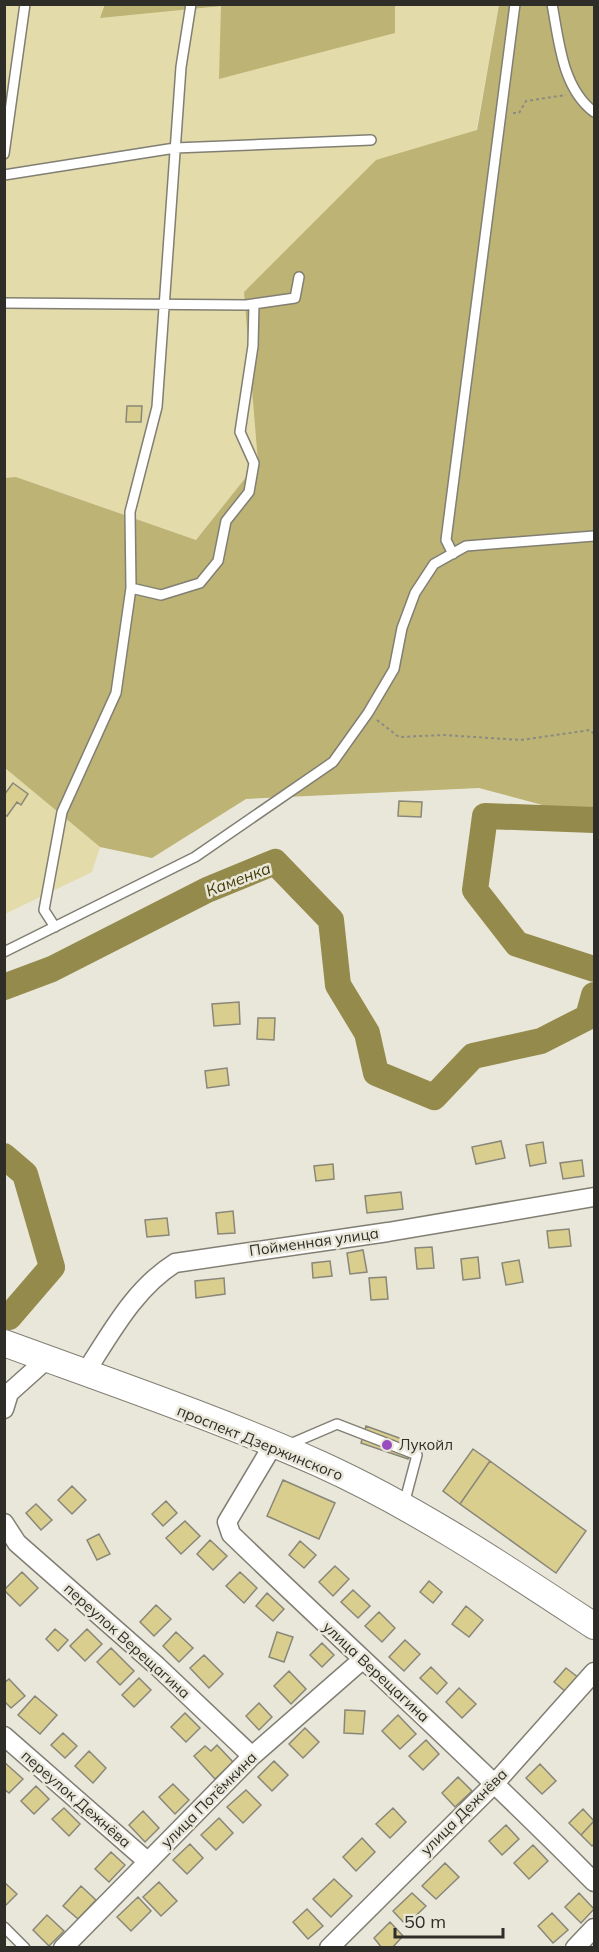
<svg xmlns="http://www.w3.org/2000/svg" width="599" height="1952" font-family="Mulish,sans-serif">
	<style>
		.green { fill: #e3dbaa }
		.forest { fill: #bdb374 }
		.lines { fill: none; stroke-linecap: round; stroke-linejoin: round }
		.river { stroke: #948a4b; stroke-width: 26 }
		.building { fill: #d9ce8e; stroke: #89877a; stroke-width: 1.5 }
		.lane-casing { stroke: #817f73; stroke-width: 12 }
		.street-casing { stroke: #817f73; stroke-width: 21 }
		.secondary-casing { stroke: #817f73; stroke-width: 28 }
		.path { stroke: #8c8b81; stroke-width: 2; stroke-dasharray: 3 3; stroke-linecap: butt }
		.lane { stroke: #fff; stroke-width: 9 }
		.street { stroke: #fff; stroke-width: 18 }
		.secondary { stroke: #fff; stroke-width: 26 }
		.poi-dot { fill: #994cbd; stroke: #e9e7d9; stroke-width: 2 }
		.labels { text-anchor: middle; stroke-width: 5; stroke-linejoin: round; paint-order: stroke }
		.street-label { font-size: 15px; fill: #2e2d28; stroke: #e9e7d9 }
		.poi-label { font-size: 15px; fill: #2e2d28; stroke: #e9e7d9; text-anchor: start }
		.water-label { font-size: 16px; font-style: italic; fill: #443c08; stroke: #e9e7d9 }
	</style>
	<rect width="100%" height="100%" fill="#e9e7d9"/>
	<!-- green -->
	<path class="green" d="M 4,5 L 499,5 L 467,182 L 258,462 L 196,540 L 16,477 L 5,478 Z
		M 5,768 L 100,847 L 92,872 L 5,914 Z"/>
	<!-- forest -->
	<path class="forest" d="M 105,4 L 395,5 L 395,33 L 219,79 L 221,6 L 100,18 Z
		M 499,5 L 594,5 L 594,819 L 479,788 L 246,799 L 152,858 L 100,847 L 5,768 L 4,478 L 16,477 L 196,540 L 258,462 L 244,292 L 376,160 L 477,130 Z"/>
	<g class="lines">
		<!-- river -->
		<path class="river" d="M 594,820 L 485,816 L 475,890 L 517,944 L 594,969
			M 4,987 L 52,969 L 207,890 L 275,862 L 331,920 L 338,985 L 367,1033 L 376,1073 L 434,1097 L 473,1056 L 541,1041 L 588,1017 L 594,995
			M 4,1156 L 25,1174 L 52,1267 L 9,1317"/>
	</g>
	<!-- building -->
	<path class="building" d="M 127,406 L 142,406 L 141,422 L 126,422 Z
		M 13,783 L 28,794 L 21,805 L 17,802 L 7,816 L 4,815 L 4,795 Z
		M 399,801 L 422,802 L 421,817 L 398,816 Z
		M 239,1002 L 240,1024 L 214,1026 L 212,1004 Z
		M 258,1018 L 275,1018 L 274,1040 L 257,1039 Z
		M 227,1068 L 229,1085 L 207,1088 L 205,1071 Z
		M 501,1141 L 505,1158 L 476,1164 L 472,1147 Z
		M 543,1142 L 546,1163 L 530,1166 L 526,1145 Z
		M 582,1160 L 584,1176 L 563,1179 L 560,1163 Z
		M 333,1164 L 334,1179 L 316,1181 L 314,1166 Z
		M 401,1192 L 403,1209 L 367,1213 L 365,1196 Z
		M 233,1211 L 235,1233 L 218,1234 L 216,1213 Z
		M 167,1218 L 169,1235 L 147,1237 L 145,1220 Z
		M 569,1229 L 571,1246 L 549,1248 L 547,1231 Z
		M 432,1247 L 434,1268 L 417,1269 L 415,1248 Z
		M 363,1250 L 367,1272 L 350,1274 L 347,1253 Z
		M 478,1257 L 480,1278 L 463,1280 L 461,1259 Z
		M 519,1260 L 523,1282 L 506,1285 L 502,1263 Z
		M 330,1261 L 332,1276 L 313,1278 L 312,1263 Z
		M 386,1277 L 388,1299 L 371,1300 L 369,1278 Z
		M 224,1278 L 225,1294 L 196,1298 L 195,1281 Z
		M 366,1426 L 413,1443 L 408,1459 L 361,1443 Z
		M 473,1449 L 490,1461 L 460,1504 L 443,1491 Z
		M 490,1461 L 586,1531 L 556,1573 L 460,1504 Z
		M 283,1480 L 335,1503 L 319,1539 L 267,1516 Z
		M 72,1486 L 86,1500 L 72,1514 L 58,1500 Z
		M 166,1501 L 177,1513 L 163,1526 L 152,1514 Z
		M 36,1504 L 52,1520 L 41,1530 L 26,1513 Z
		M 185,1521 L 200,1536 L 181,1554 L 166,1538 Z
		M 99,1534 L 110,1554 L 97,1560 L 87,1540 Z
		M 210,1540 L 227,1556 L 213,1570 L 197,1554 Z
		M 300,1541 L 316,1555 L 304,1568 L 289,1555 Z
		M 335,1566 L 349,1579 L 333,1596 L 319,1582 Z
		M 22,1572 L 38,1588 L 20,1606 L 4,1590 Z
		M 240,1572 L 257,1588 L 244,1603 L 226,1586 Z
		M 429,1581 L 442,1592 L 433,1603 L 420,1592 Z
		M 353,1590 L 370,1606 L 358,1618 L 341,1602 Z
		M 267,1593 L 284,1609 L 273,1621 L 256,1606 Z
		M 156,1605 L 171,1619 L 154,1636 L 140,1622 Z
		M 466,1606 L 483,1620 L 469,1637 L 452,1624 Z
		M 379,1612 L 395,1628 L 382,1642 L 365,1626 Z
		M 55,1629 L 68,1640 L 58,1651 L 46,1639 Z
		M 87,1629 L 102,1644 L 85,1661 L 70,1646 Z
		M 176,1632 L 193,1648 L 179,1662 L 163,1646 Z
		M 277,1632 L 293,1637 L 284,1662 L 269,1657 Z
		M 405,1640 L 420,1654 L 404,1671 L 389,1657 Z
		M 322,1643 L 334,1655 L 322,1667 L 310,1655 Z
		M 111,1648 L 134,1671 L 120,1685 L 97,1662 Z
		M 204,1655 L 223,1674 L 209,1688 L 190,1668 Z
		M 431,1667 L 447,1683 L 437,1694 L 420,1678 Z
		M 566,1668 L 579,1678 L 566,1692 L 554,1682 Z
		M 289,1671 L 306,1689 L 291,1704 L 274,1686 Z
		M 139,1678 L 151,1690 L 134,1707 L 122,1695 Z
		M 9,1679 L 25,1696 L 11,1708 L 4,1701 L 4,1683 Z
		M 459,1688 L 476,1704 L 462,1718 L 446,1702 Z
		M 35,1696 L 57,1715 L 40,1734 L 18,1715 Z
		M 259,1703 L 272,1717 L 259,1730 L 246,1716 Z
		M 345,1710 L 365,1711 L 363,1734 L 344,1733 Z
		M 185,1713 L 200,1728 L 186,1742 L 171,1727 Z
		M 398,1715 L 416,1734 L 400,1749 L 382,1731 Z
		M 305,1728 L 319,1742 L 303,1758 L 289,1744 Z
		M 63,1733 L 77,1746 L 65,1758 L 51,1745 Z
		M 426,1740 L 439,1754 L 423,1770 L 409,1756 Z
		M 217,1745 L 233,1762 L 215,1779 L 194,1756 L 205,1746 L 211,1751 Z
		M 89,1751 L 106,1768 L 93,1783 L 75,1766 Z
		M 274,1761 L 288,1775 L 272,1791 L 258,1777 Z
		M 4,1762 L 23,1779 L 9,1793 L 4,1789 Z
		M 540,1764 L 556,1781 L 542,1794 L 526,1778 Z
		M 458,1777 L 472,1791 L 455,1807 L 442,1793 Z
		M 173,1784 L 189,1800 L 175,1814 L 159,1797 Z
		M 36,1786 L 49,1799 L 34,1814 L 21,1801 Z
		M 246,1790 L 261,1805 L 243,1823 L 227,1807 Z
		M 64,1808 L 80,1824 L 69,1836 L 52,1819 Z
		M 393,1808 L 406,1822 L 390,1838 L 376,1824 Z
		M 583,1809 L 594,1821 L 581,1835 L 569,1823 Z
		M 143,1811 L 159,1828 L 145,1842 L 129,1825 Z
		M 219,1818 L 233,1833 L 216,1850 L 201,1835 Z
		M 594,1821 L 594,1844 L 592,1846 L 581,1835 Z
		M 506,1825 L 519,1839 L 502,1855 L 489,1841 Z
		M 362,1838 L 375,1852 L 356,1871 L 343,1857 Z
		M 190,1844 L 203,1858 L 187,1874 L 173,1860 Z
		M 533,1845 L 548,1861 L 529,1879 L 514,1863 Z
		M 111,1852 L 125,1865 L 109,1882 L 95,1869 Z
		M 445,1863 L 459,1877 L 436,1899 L 422,1886 Z
		M 334,1879 L 352,1896 L 331,1917 L 313,1899 Z
		M 4,1882 L 17,1894 L 4,1907 Z
		M 159,1882 L 177,1901 L 161,1916 L 143,1897 Z
		M 81,1886 L 96,1900 L 78,1919 L 63,1906 Z
		M 412,1893 L 426,1906 L 406,1925 L 393,1911 Z
		M 579,1893 L 594,1909 L 581,1923 L 565,1907 Z
		M 138,1897 L 151,1911 L 131,1931 L 117,1917 Z
		M 307,1909 L 323,1926 L 308,1939 L 293,1922 Z
		M 552,1913 L 568,1930 L 553,1943 L 538,1926 Z
		M 47,1915 L 64,1931 L 49,1946 L 33,1930 Z
		M 390,1922 L 403,1936 L 392,1948 L 382,1948 L 374,1938 Z"/>
	<g class="lines">
		<!-- lane casing -->
		<g class="lane-casing">
			<path id="lane" d="M 552,4 C 559,41 562,88 594,112
				M 4,154 L 25,4
				M 4,175 L 175,148 L 371,140
				M 4,303 L 246,305 L 295,298 L 299,277
				M 453,554 L 446,540 L 515,4
				M 131,588 L 161,595 L 200,583 L 218,561 L 226,521 L 249,492 L 254,463 L 240,432 L 253,346 L 254,304
				M 55,927 L 44,910 L 62,812 L 116,693 L 131,588 L 130,512 L 157,407 L 181,67 L 191,4
				M 4,952 L 195,857 L 333,762 L 368,713 L 394,669 L 402,628 L 415,593 L 434,564 L 466,546 L 594,536
				M 288,1445 L 337,1424 L 417,1455 L 404,1504
				M 4,1927 L 25,1948"/>
		</g>
		<!-- street casing -->
		<g class="street-casing">
			<path id="street" d="M 85,1373 C 111,1333 134,1289 175,1263 L 388,1232 L 594,1197
				M 4,1409 L 9,1393 L 47,1359
				M 273,1445 L 227,1522 L 231,1534 C 352,1651 476,1762 594,1882
				M 4,1523 L 17,1543 L 157,1666 L 252,1756
				M 4,1736 L 147,1861
				M 63,1948 L 252,1756 L 362,1660
				M 329,1948 L 496,1782 L 594,1672
				M 575,1948 L 594,1928"/>
		</g>
		<!-- secondary casing -->
		<g class="secondary-casing">
			<path id="secondary" d="M 4,1343 C 108,1381 219,1419 320,1464 C 417,1508 506,1568 594,1626"/>
		</g>
		<!-- path -->
		<path class="path" d="M 513,113 L 519,113 L 526,101 L 566,95
			M 377,720 L 399,737 L 443,735 L 521,740 L 590,730 L 594,734"/>
		<!-- lane -->
		<use href="#lane" class="lane"/>
		<!-- street -->
		<use href="#street" class="street"/>
		<!-- secondary -->
		<use href="#secondary" class="secondary"/>
	</g>
	<!-- markers -->
	<circle class="poi-dot" cx="387" cy="1445" r="6"/>
	<g class="labels">
		<!-- street labels -->
		<g class="street-label">
			<text transform="translate(314 1242) rotate(-8)" y="5">Пойменная улица</text>
			<text transform="translate(260 1443) rotate(22)" y="5">проспект Дзержинского</text>
			<text transform="translate(127 1641) rotate(42)" y="5">переулок Верещагина</text>
			<text transform="translate(376 1672) rotate(43)" y="5">улица Верещагина</text>
			<text transform="translate(76 1799) rotate(41)" y="5">переулок Дежнёва</text>
			<text transform="translate(209 1800) rotate(-45)" y="5">улица Потёмкина</text>
			<text transform="translate(464 1812) rotate(-45)" y="5">улица Дежнёва</text>
		</g>
		<!-- poi labels -->
		<g class="poi-label">
			<text x="399" y="1450">Лукойл</text>
		</g>
		<!-- water labels -->
		<g class="water-label">
			<text transform="translate(238 879) rotate(-21)" y="6">Каменка</text>
		</g>
	</g>
	<!-- border -->
	<rect width="599" height="1952" fill="none" stroke="#2e2d28" stroke-width="12"/>
	<!-- scale -->
	<path d="M395 1928v9h108v-9" fill="none" stroke="#2e2d28" stroke-width="3"/>
	<text x="404" y="1928" font-size="18" fill="#2e2d28" stroke="#e9e7d9" stroke-width="4.5" paint-order="stroke">50 m</text>
</svg>
